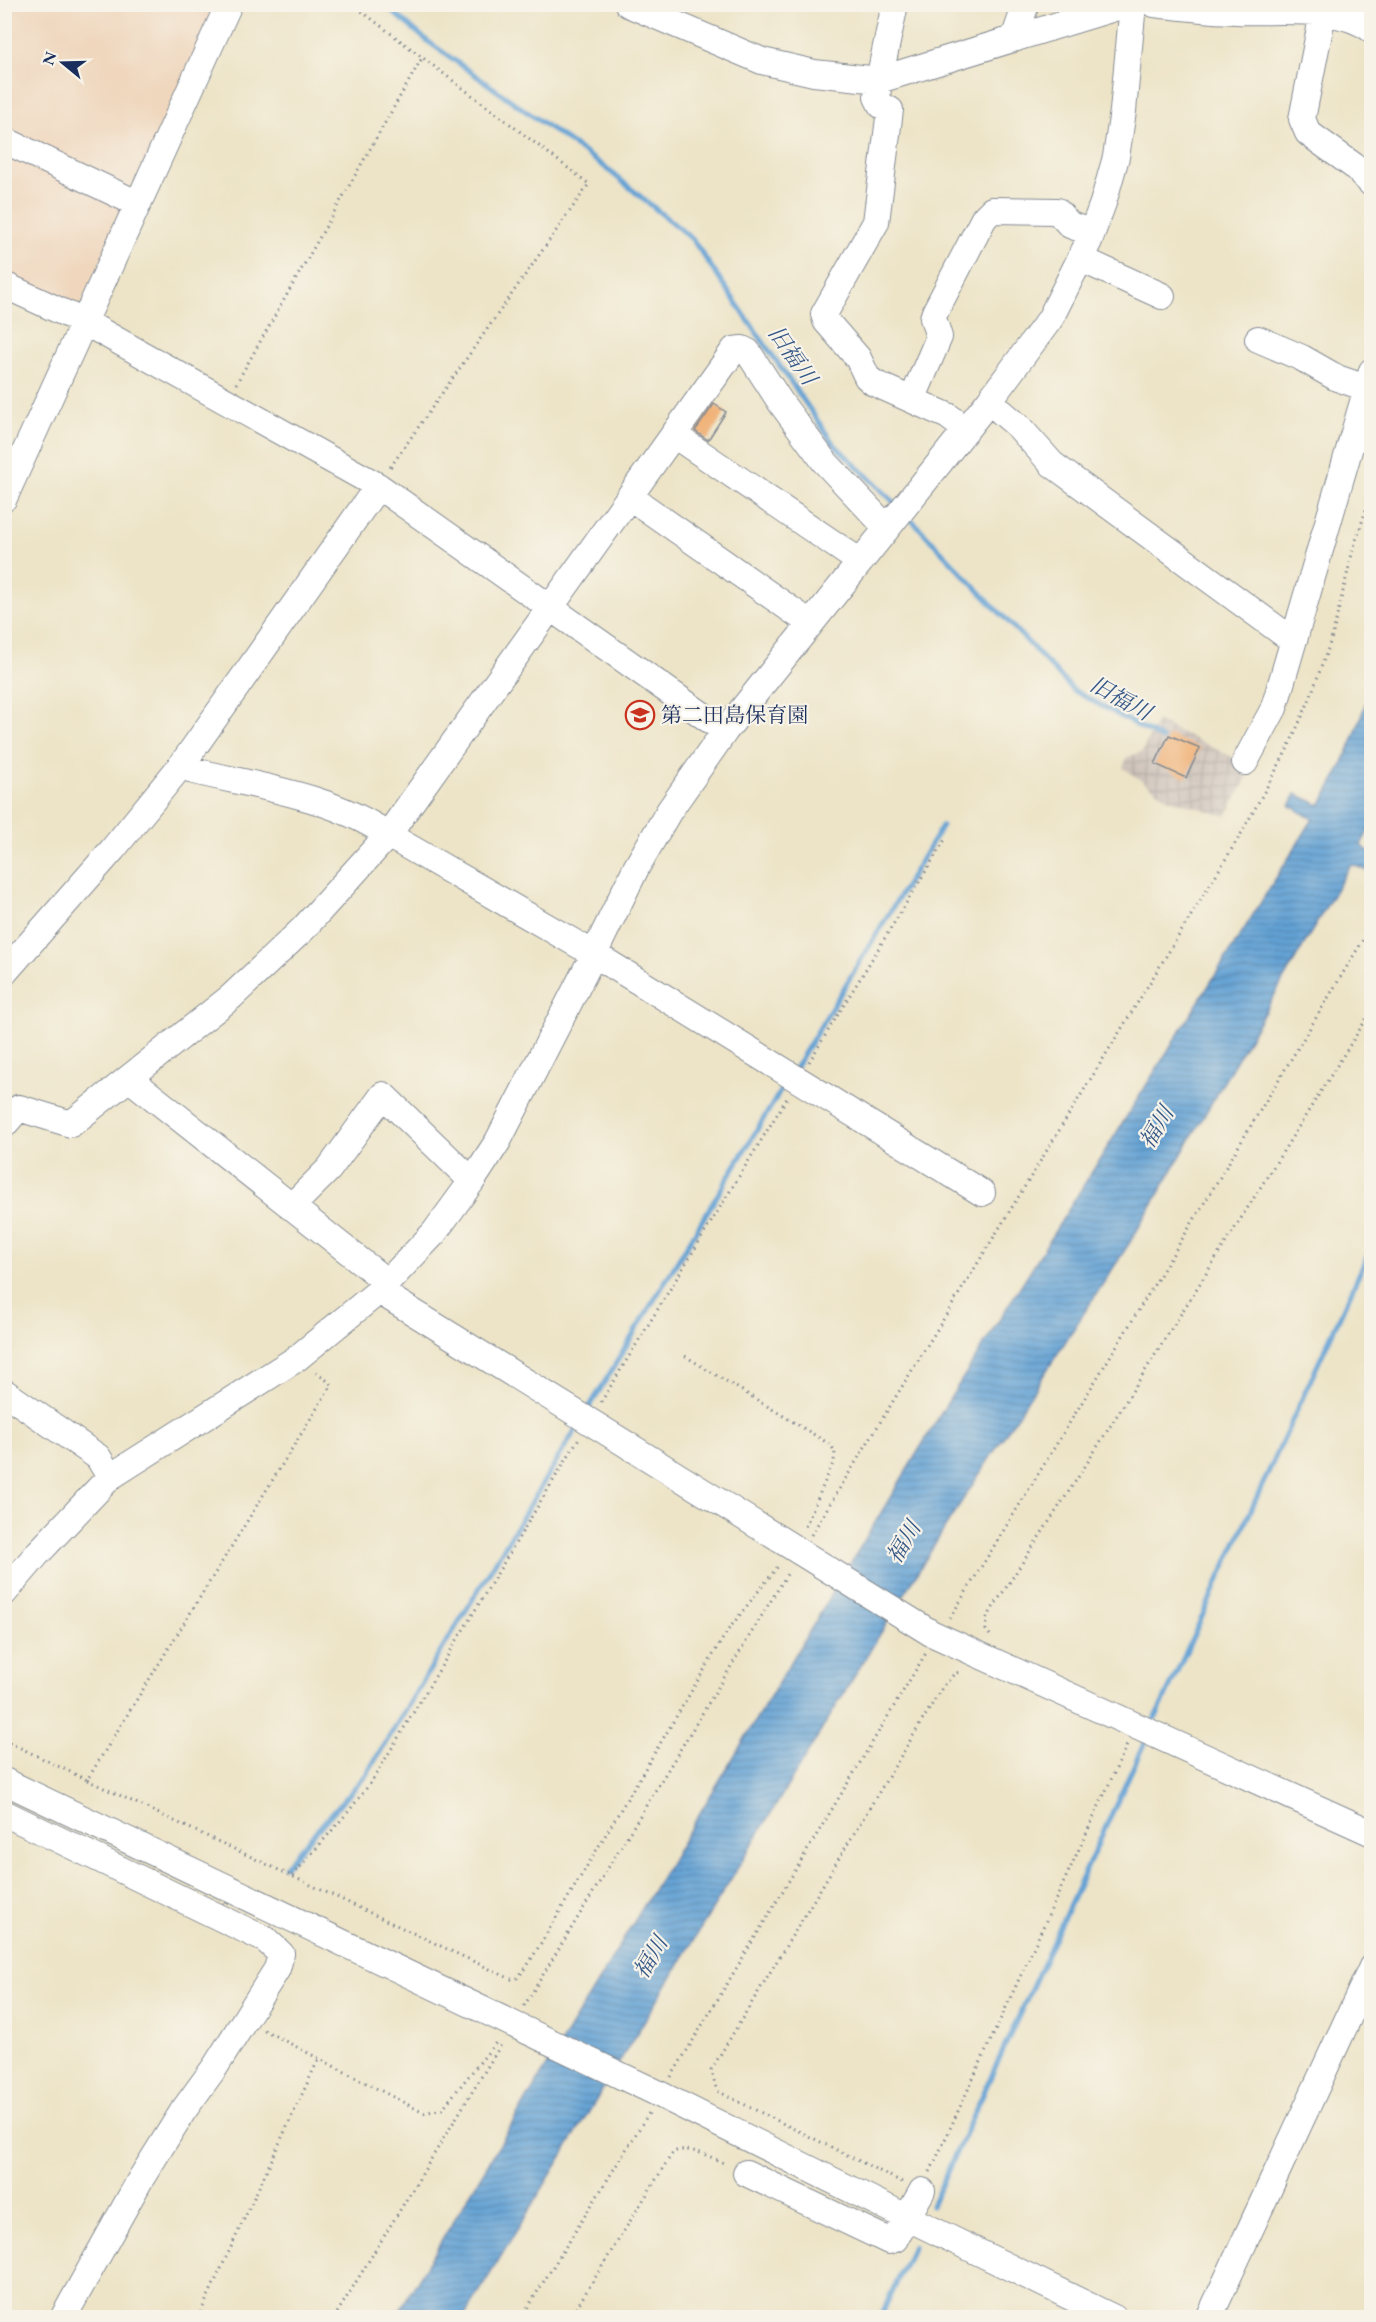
<svg xmlns="http://www.w3.org/2000/svg" width="1376" height="2322" font-family="'EB Garamond','Noto Serif JP',serif">
	<style>
		.built { fill: #efd6bc }
		.industrial { fill: url(#industrial-grid) }
		.water { fill: url(#water-rules); stroke: #3e6899; stroke-width: 1.5 }
		.lines { fill: none; stroke-linecap: round; stroke-linejoin: round }
		.stream { stroke: #62a1d4; stroke-width: 5 }
		.building { fill: #f0ae71 }
		.minor-casing { stroke: #848a92; stroke-width: 28 }
		.path { stroke: #848a92; stroke-width: 3; stroke-dasharray: 1.5 4.5; stroke-linecap: butt }
		.minor { stroke: #fff; stroke-width: 26 }
		.labels { text-anchor: middle; stroke-width: 4.5; stroke-linejoin: round; paint-order: stroke }
		.poi-label { font-size: 21px; fill: #1b2f5e; stroke: #f7f3e8; text-anchor: start }
		.water-label { font-size: 22px; font-style: italic; fill: #345787; stroke: #f7f3e8 }
	</style>
	<defs>
		<pattern id="industrial-grid" width="8" height="8" patternUnits="userSpaceOnUse" patternTransform="scale(1.5)"><rect width="8" height="8" fill="#cdc2b9"/><path d="M0 4h8M4 0v8" fill="none" stroke="#afa7a1"/></pattern>
		<pattern id="water-rules" width="6" height="5" patternUnits="userSpaceOnUse" patternTransform="scale(1.5)"><rect width="6" height="5" fill="#62a1d4"/><path d="M0 2.5h6" fill="none" stroke="#5084af"/></pattern>
	</defs>
	<rect width="100%" height="100%" fill="#f7f3e8"/>
	<filter id="ink" filterUnits="userSpaceOnUse"><feTurbulence type="fractalNoise" baseFrequency=".0167" numOctaves="2"/><feDisplacementMap in="SourceGraphic" scale="12" xChannelSelector="R" yChannelSelector="G"/><feConvolveMatrix kernelMatrix="1 2 1 2 8 2 1 2 1" color-interpolation-filters="sRGB"/></filter>
	<filter id="wash" filterUnits="userSpaceOnUse"><feTurbulence type="fractalNoise" baseFrequency=".008" numOctaves="4" result="noise"/><feDisplacementMap in="SourceGraphic" scale="24" xChannelSelector="R" yChannelSelector="G"/><feGaussianBlur stdDeviation="1.35" result="paint"/><feColorMatrix in="noise" values="0 0 0 0 0 0 0 0 0 0 0 0 0 0 0 0 0 1.4 0 .05"/><feComposite in="paint" operator="in"/></filter>
	<g filter="url(#wash)">
		<rect width="100%" height="100%" fill="#ede4c7"/>
		<!-- built -->
		<path class="built" d="M 5,5 L 220,5 L 79,307 L 5,273 Z"/>
		<!-- industrial -->
		<path class="industrial" d="M 1157,721 L 1253,767 L 1226,816 L 1169,799 L 1123,768 L 1127,757 L 1142,752 Z"/>
		<!-- water -->
		<path class="water" d="M 1371,686 L 1371,826 L 1361,845 L 1371,853 L 1371,872 L 1351,864 L 1132,1239 L 949,1521 L 464,2317 L 395,2318 L 946,1405 L 1313,819 L 1290,806 L 1296,794 L 1320,805 C 1344,768 1358,728 1371,686 Z"/>
		<g class="lines">
			<!-- stream -->
			<path class="stream" d="M 383,4 L 430,43 L 606,168 L 692,239 L 833,443 L 896,504
				M 907,515 L 1073,690 L 1162,739
				M 794,1070 L 942,826
				M 587,1411 L 787,1080
				M 1152,1726 L 1372,1246
				M 285,1866 L 366,1775 L 579,1424
				M 932,2205 L 1147,1737
				M 880,2318 L 913,2246"/>
		</g>
		<g id="blocks">
			<!-- building -->
			<path class="building" d="M 714,404 L 726,412 L 708,440 L 695,431 Z
				M 1169,735 L 1200,748 L 1186,778 L 1155,764 Z"/>
		</g>
	</g>
	<g filter="url(#ink)">
		<use href="#blocks" fill-opacity="0" stroke="#848a92" stroke-width="1.5"/>
		<g class="lines">
			<!-- minor casing -->
			<g class="minor-casing">
				<path id="minor" d="M 628,4 L 762,61 L 814,73 L 879,80 L 1127,4
					M 895,4 L 879,80 L 877,97 L 881,105 L 890,110 L 876,222 L 824,314 L 826,321 L 858,358 L 867,377 L 874,383 L 948,416 L 966,430
					M 1154,4 C 1181,7 1209,11 1237,11 C 1278,13 1338,4 1372,30
					M 1323,13 L 1302,119 L 1308,133 L 1354,166 L 1372,184
					M 1017,38 L 1016,33 L 1026,4
					M 4,140 L 138,204
					M 1081,259 L 1162,296
					M 4,285 L 86,323 L 378,486 L 725,731
					M 1258,339 L 1302,358 L 1337,378 L 1366,388
					M 912,400 L 939,337 L 933,318 L 935,312 L 984,218 L 992,210 L 1057,211 L 1070,225 L 1092,233
					M 989,401 L 1019,427 L 1052,464 L 1284,634 L 1295,637
					M 674,435 L 859,561
					M 630,497 L 810,623
					M 4,498 L 229,4
					M 1245,762 L 1274,708 L 1372,371
					M 183,763 L 194,771 C 260,787 332,796 388,835 L 594,954 L 982,1193
					M 4,973 L 113,849 L 183,763 L 378,486
					M 130,1079 L 387,1282
					M 4,1125 L 19,1108 L 71,1124 L 231,997 L 303,929 L 388,835 L 734,350 L 742,349 L 748,352 L 781,403 L 824,461 L 886,527
					M 291,1207 L 329,1169 L 383,1095 L 472,1181
					M 379,1291 L 931,1633 L 1372,1833
					M 4,1392 L 98,1457 L 110,1477
					M 4,1593 L 38,1553 L 110,1477 L 296,1359 L 379,1291 L 434,1233 L 472,1181 L 498,1141 L 594,954 L 636,868 L 669,811 L 725,731 L 989,401 L 1050,319 L 1089,241 L 1103,203 L 1116,157 L 1123,111 L 1133,4
					M 4,1781 L 653,2091 L 908,2218 L 1114,2318
					M 4,1813 L 266,1940 L 281,1954 L 277,1969 L 215,2067 L 183,2111 L 140,2180 L 63,2318
					M 746,2173 L 889,2241 L 895,2239 L 922,2191
					M 1209,2318 L 1372,1967"/>
			</g>
			<!-- path -->
			<path class="path" d="M 352,4 L 589,184 L 389,469
				M 236,384 L 422,58
				M 809,1062 L 946,838
				M 685,1356 L 831,1445 L 835,1452 L 834,1461 L 804,1529
				M 601,1402 L 787,1098
				M 811,1535 L 1241,834 L 1287,750 L 1309,701 L 1332,637 L 1353,550 L 1372,491
				M 950,1618 L 1214,1187 L 1372,925
				M 990,1635 L 986,1630 L 987,1618 L 994,1606 L 1077,1479 L 1372,1010
				M 4,1740 L 87,1780 L 332,1384 L 315,1372
				M 87,1780 L 511,1979 L 517,1978 L 526,1968 L 728,1630 L 779,1565
				M 292,1876 L 349,1811 L 372,1781 L 579,1438
				M 524,2006 L 789,1571
				M 264,2030 L 424,2113 L 442,2109 L 498,2040
				M 671,2077 L 926,1653
				M 930,2172 L 1127,1745
				M 902,2182 L 717,2091 L 711,2070 L 942,1688 L 955,1673 L 962,1672
				M 198,2318 L 319,2058
				M 334,2318 L 502,2043
				M 521,2318 L 649,2113
				M 570,2318 L 673,2152 C 690,2145 710,2157 726,2164"/>
			<!-- minor -->
			<use href="#minor" class="minor"/>
		</g>
	</g>
	<!-- icons -->
	<defs>
		<g id="school-ring" transform="scale(1.5)"><circle r="9.5" fill="#f7f3e8" stroke="#c8321e" stroke-width="1.5"/><path d="M0-5L7-2L0 1L-7-2ZM-4 1L0 2.5L4 1V4Q0 6-4 4Z" fill="#c8321e"/></g>
	</defs>
	<g fill-rule="evenodd">
		<use href="#school-ring" x="640" y="715"/>
	</g>
	<g class="labels">
		<!-- poi labels -->
		<g class="poi-label">
			<text x="661" y="722">第二田島保育園</text>
		</g>
		<!-- water labels -->
		<g class="water-label">
			<text transform="translate(793 355) rotate(55)" y="8">旧福川</text>
			<text transform="translate(1121 698) rotate(29)" y="8">旧福川</text>
			<text transform="translate(1156 1127) rotate(-59)" y="8">福川</text>
			<text transform="translate(903 1542) rotate(-59)" y="8">福川</text>
			<text transform="translate(650 1957) rotate(-59)" y="8">福川</text>
		</g>
	</g>
	<!-- margin -->
	<rect width="1376" height="2322" fill="none" stroke="#f7f3e8" stroke-width="24"/>
	<!-- north arrow -->
	<g transform="translate(63 63) rotate(289)" stroke="#f7f3e8" stroke-width="4.5" paint-order="stroke">
	<path d="M0-4.5L10 22L0 15L-10 22Z" fill="#1b2f5e"/>
	<text y="-9" font-size="16" font-weight="bold" text-anchor="middle" fill="#1b2f5e">N</text>
	</g>
</svg>
